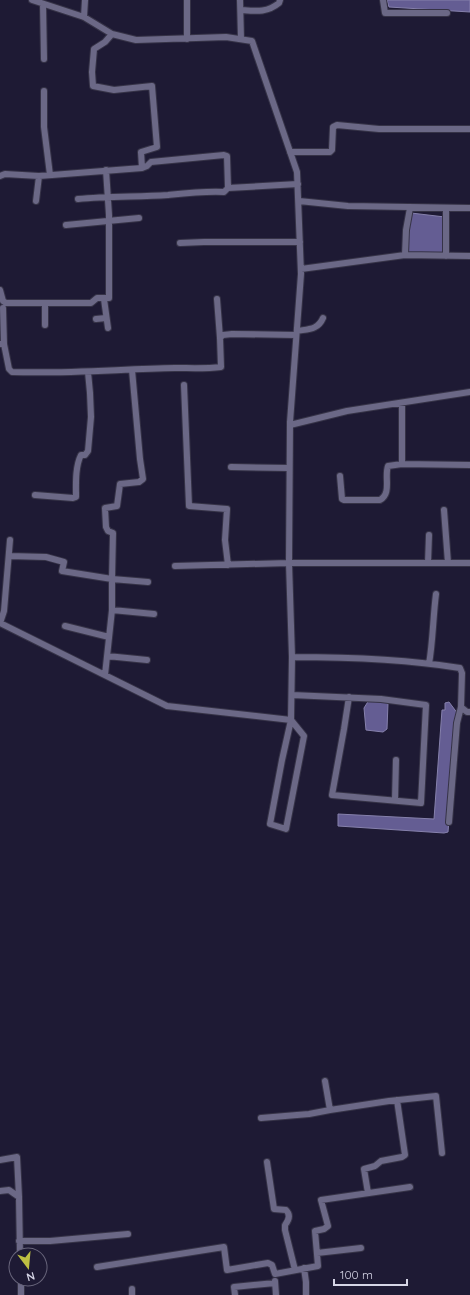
<svg xmlns="http://www.w3.org/2000/svg" width="470" height="1295" font-family="Quicksand,sans-serif">
	<style>
		.water { fill: #645d93; stroke: #8681ac }
		.lines { fill: none; stroke-linecap: round; stroke-linejoin: round }
		.minor-casing { stroke: #363347; stroke-width: 8 }
		.minor { stroke: #6b6886; stroke-width: 6 }
	</style>
	<rect width="100%" height="100%" fill="#1e1a34"/>
	<!-- water -->
	<path class="water" d="M 387,0 L 470,0 L 470,12 L 389,7 Z
		M 411,213 L 445,217 L 445,256 L 408,255 L 407,252 Z
		M 369,700 L 388,703 L 387,729 L 383,732 L 366,730 L 364,708 Z
		M 449,702 L 458,714 L 448,832 L 444,833 L 338,826 L 338,814 L 434,819 L 442,710 L 445,710 L 445,703 Z"/>
	<g class="lines">
		<!-- minor casing -->
		<g class="minor-casing">
			<path id="minor" d="M 240,0 L 241,39
				M 383,0 L 385,13 L 447,13
				M 43,4 L 44,59
				M 241,10 C 255,11 267,13 279,3 L 280,0
				M 84,17 L 85,0
				M 112,34 L 105,42 L 94,49 L 92,72 L 93,86 L 114,90 L 152,86 L 157,147 L 141,152 L 142,168
				M 187,39 L 187,0
				M 44,91 L 44,127 L 50,175
				M 290,152 L 330,152 L 332,150 L 333,127 L 337,125 L 379,129 L 470,129
				M 0,176 L 5,174 L 39,176 L 142,168 L 147,166 L 151,162 L 224,155 L 227,156 L 228,188 L 298,184
				M 78,199 C 108,196 138,197 168,195 C 187,193 205,191 224,192 L 228,188
				M 36,201 L 39,176
				M 299,201 L 348,206 L 470,208
				M 446,208 L 446,256
				M 66,225 L 139,218
				M 180,243 L 204,242 L 300,242
				M 405,255 L 406,230 L 410,208
				M 301,269 L 405,255 L 470,256
				M 0,290 L 3,301 L 6,303 L 91,303 L 97,298 L 109,298 L 109,215 L 106,170
				M 104,299 L 108,328
				M 217,299 L 220,338
				M 3,308 L 4,344
				M 96,319 L 106,318
				M 45,325 L 45,303
				M 297,331 C 308,329 318,330 323,318
				M 0,344 L 4,344 L 9,369 L 12,372 C 66,374 121,369 175,368 C 190,368 205,369 221,367 L 220,338 L 223,335 L 232,334 L 296,335
				M 132,370 L 140,459 L 143,479 L 139,482 L 120,484 L 117,506 L 105,508 L 106,527 L 108,531 L 113,533 L 112,579 L 148,582
				M 184,385 L 189,506 L 227,509 L 225,540 L 228,565
				M 402,403 L 402,464 L 470,465
				M 290,425 L 347,411 L 470,392
				M 231,467 L 289,468
				M 340,476 L 342,499 L 344,500 L 380,500 C 392,493 384,477 388,466 L 402,464
				M 35,495 L 73,498 L 76,497 C 76,484 75,467 81,455 L 85,455 L 88,451 L 91,417 L 90,393 L 88,372
				M 444,510 L 448,563
				M 9,556 L 46,557 L 64,562 L 62,571 L 112,579 L 112,610 L 105,675
				M 428,563 L 429,535
				M 175,566 L 289,563 L 470,563
				M 112,610 L 154,614
				M 0,623 L 167,706 L 291,720 L 292,657 L 289,563 L 290,422 L 301,274 L 297,172 L 252,41 L 226,37 L 136,40 L 112,34 L 84,17 L 32,0
				M 0,623 L 4,611 L 10,540
				M 65,626 L 109,637
				M 107,656 L 147,660
				M 292,657 C 348,657 405,659 460,668 L 462,673 L 461,707 L 467,712 L 470,712
				M 429,664 C 433,641 433,617 436,594
				M 292,695 L 381,699 L 426,705 L 421,803 L 332,795 L 344,729 L 349,697
				M 291,720 L 304,736 L 286,829 L 270,824 L 282,760 Z
				M 395,800 L 396,760
				M 449,822 L 457,723 L 461,707
				M 330,1110 L 389,1101 L 436,1096 L 442,1153
				M 261,1118 L 309,1114 L 330,1110 L 325,1081
				M 0,1160 L 17,1157 L 19,1197
				M 267,1162 L 274,1209 L 286,1210 C 291,1215 289,1220 285,1225 L 285,1230 L 295,1270
				M 0,1191 L 9,1190 L 19,1197 L 20,1255
				M 368,1193 L 364,1169 L 375,1166 L 381,1161 L 402,1157 L 405,1155 L 397,1100
				M 19,1241 L 50,1241 L 128,1234
				M 317,1253 L 361,1248
				M 97,1267 L 224,1247 L 227,1270 L 268,1263 L 272,1265 L 275,1274 L 318,1266 L 315,1231 L 324,1229 L 328,1226 L 321,1200 L 410,1187
				M 304,1268 L 306,1282 L 306,1295
				M 21,1279 L 21,1295
				M 275,1281 L 276,1295
				M 132,1289 L 132,1295
				M 235,1295 L 234,1287 L 275,1283"/>
		</g>
		<!-- minor -->
		<use href="#minor" class="minor"/>
	</g>
	<!-- north arrow -->
	<g transform="translate(28 1267) rotate(164)"><circle r="19" fill="#1e1a34" stroke="#68657b"/>
	<path d="M0-3L7 15L0 10L-7 15Z" fill="#bebf42"/>
	<text y="-6" font-size="11" font-weight="bold" text-anchor="middle" fill="#d6d5e6">N</text>
	</g>
	<!-- scale -->
	<path d="M334 1279v6h73v-6" fill="none" stroke="#d6d5e6" stroke-width="2"/>
	<text x="340" y="1279" font-size="12" fill="#d6d5e6" stroke="#1e1a34" stroke-width="3" paint-order="stroke">100 m</text>
</svg>
